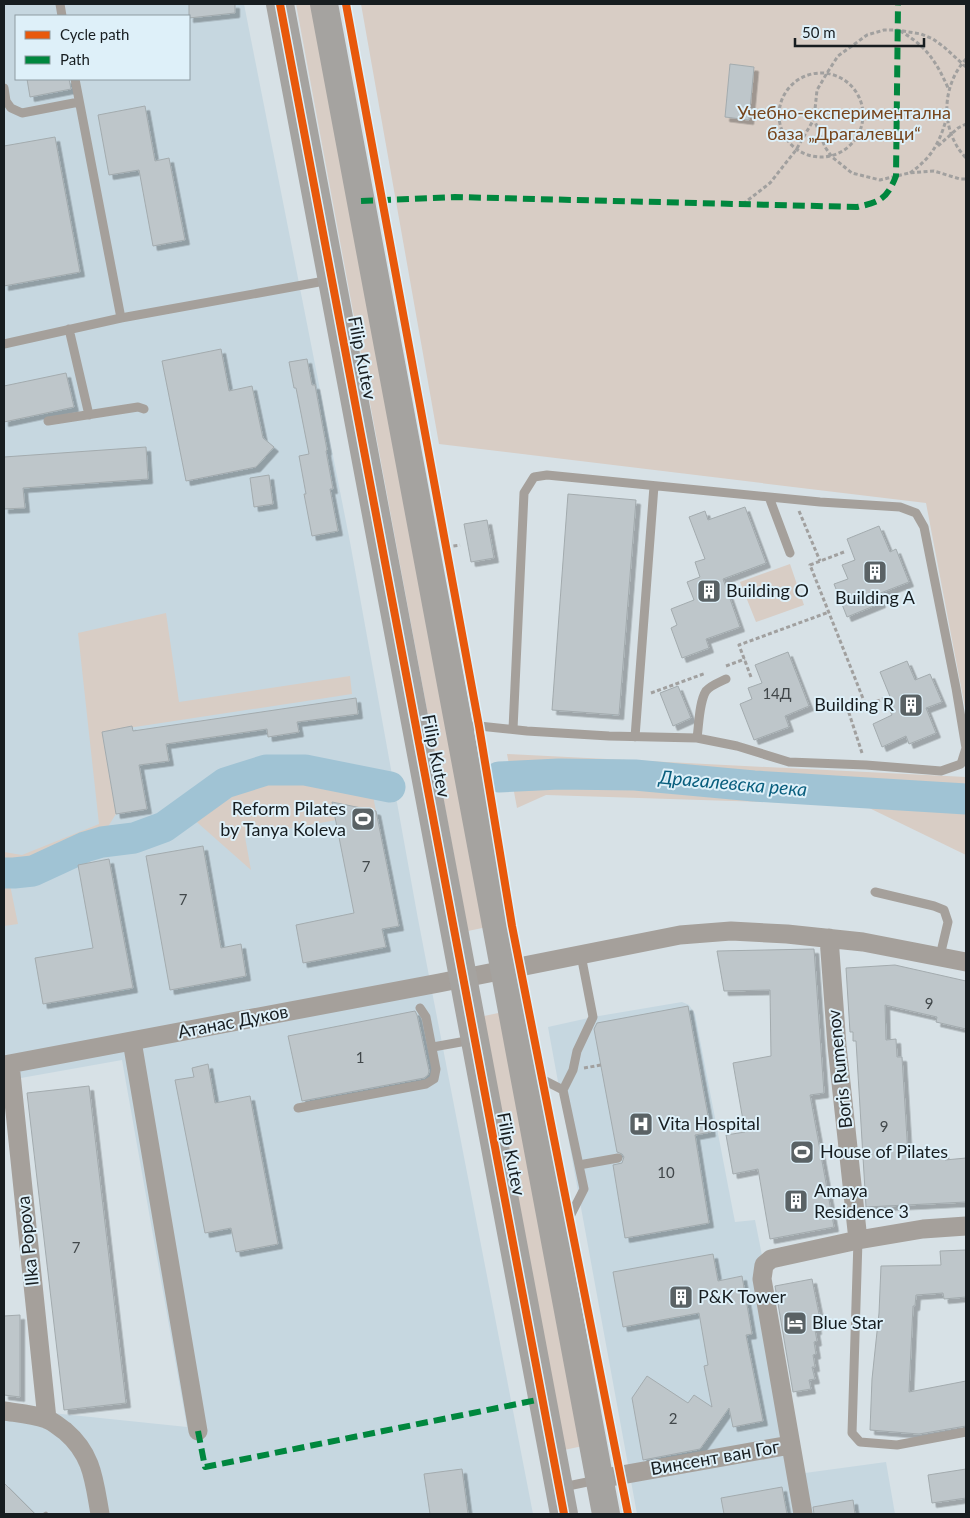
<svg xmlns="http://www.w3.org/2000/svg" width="970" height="1518" font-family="Lato,sans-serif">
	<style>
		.built { fill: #c6d7e0; fill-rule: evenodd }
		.green { fill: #d8cdc5 }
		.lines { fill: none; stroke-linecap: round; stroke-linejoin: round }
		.river { stroke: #a0c3d4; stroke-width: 31 }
		.building { fill: #bec6ca; stroke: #a3abae; filter: url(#shadow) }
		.path { stroke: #a1a09f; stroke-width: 3; stroke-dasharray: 4 2.5; stroke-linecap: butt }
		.lane { stroke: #a5a09b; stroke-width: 9 }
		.street { stroke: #a5a09b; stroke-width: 19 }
		.primary { stroke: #a5a3a0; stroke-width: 28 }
		.quiet { stroke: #00873e; stroke-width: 6; stroke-dasharray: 12 6; stroke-linecap: butt }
		.cycleway-casing { stroke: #def0f9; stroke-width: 11 }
		.cycleway { stroke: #e8590c; stroke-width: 8 }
		.labels { text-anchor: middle; stroke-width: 4; stroke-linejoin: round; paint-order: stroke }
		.number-label { font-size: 15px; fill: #41474a }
		.park-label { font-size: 18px; fill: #77461d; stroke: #def0f9 }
		.street-label { font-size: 18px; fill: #171d20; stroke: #def0f9 }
		.poi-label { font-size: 18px; fill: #171d20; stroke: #def0f9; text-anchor: start }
		.water-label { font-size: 19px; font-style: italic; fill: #095e7d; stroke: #def0f9 }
	</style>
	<defs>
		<filter id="shadow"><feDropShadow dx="4.5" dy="4.5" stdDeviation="0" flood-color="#0004"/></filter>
	</defs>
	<rect width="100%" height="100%" fill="#d7e1e6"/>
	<!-- built -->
	<path class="built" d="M 4,4 L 244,4 L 350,542 L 418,919 L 533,1514 L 4,1514 L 4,1408 L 187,1427 L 122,1060 L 4,1081 ZM 16,16 L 189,16 L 189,79 L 16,79 Z
		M 682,1002 L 689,1005 L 695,1014 L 735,1222 L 755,1220 L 805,1473 L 886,1462 L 895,1514 L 637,1514 L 548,1027 L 593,1017 Z"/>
	<!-- green -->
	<path class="green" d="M 296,4 L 317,4 L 487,927 L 468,931 Z
		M 361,4 L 966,4 L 966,713 L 926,503 L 439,444 Z
		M 790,564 L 804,605 L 756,622 L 740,582 Z
		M 166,613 L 179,702 L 350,676 L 352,694 L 102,732 L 116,814 L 102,836 L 27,867 L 4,867 L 4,852 L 22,855 L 99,824 L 78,633 Z
		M 507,754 L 966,777 L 966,855 L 863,805 L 546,795 L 517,808 Z
		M 270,774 L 300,774 L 372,791 L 376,811 L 332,802 L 336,820 L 245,837 L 251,870 L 190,816 L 208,800 L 237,784 Z
		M 4,884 L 10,885 L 18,924 L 4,926 Z
		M 503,1012 L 583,1446 L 564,1450 L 484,1016 Z"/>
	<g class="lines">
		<!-- river -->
		<path class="river" d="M 499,777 L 559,774 L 635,775 L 754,786 L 966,799
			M 4,873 L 14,873 L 33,871 L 85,847 L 102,842 L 134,838 L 164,827 L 225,783 L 266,770 L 305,770 L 390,787"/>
	</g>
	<!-- building -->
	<path class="building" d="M 189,4 L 235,4 L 235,13 L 189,18 Z
		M 730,64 L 754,67 L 749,120 L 725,117 Z
		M 27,79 L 69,79 L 71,89 L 30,97 Z
		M 145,106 L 155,161 L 169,158 L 185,240 L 153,246 L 139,170 L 109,175 L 98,115 Z
		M 55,137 L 80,272 L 4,286 L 4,146 Z
		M 221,349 L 229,391 L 252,386 L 263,438 L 274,447 L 256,467 L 186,481 L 162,361 Z
		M 307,359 L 312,385 L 315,385 L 327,450 L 326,451 L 333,489 L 330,489 L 338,531 L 312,536 L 304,494 L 306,494 L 299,456 L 309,454 L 296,388 L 294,388 L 289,362 Z
		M 66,373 L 74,407 L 4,422 L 4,386 Z
		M 146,447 L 148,479 L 23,488 L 25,508 L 4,509 L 4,457 Z
		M 269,475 L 273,504 L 254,507 L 250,478 Z
		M 568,494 L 636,500 L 619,715 L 552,710 Z
		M 745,507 L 766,563 L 723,579 L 740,627 L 706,639 L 709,648 L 682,658 L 671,628 L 677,625 L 671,609 L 694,600 L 687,582 L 700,577 L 695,562 L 705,559 L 689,517 L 705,511 L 708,520 Z
		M 487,520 L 494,558 L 471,562 L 464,524 Z
		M 879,526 L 890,552 L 896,549 L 909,582 L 878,594 L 881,603 L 847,617 L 834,584 L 848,579 L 842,565 L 855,560 L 847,539 Z
		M 788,652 L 809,706 L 785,716 L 789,727 L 754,740 L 740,704 L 752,699 L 748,688 L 762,683 L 755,665 Z
		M 907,661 L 915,680 L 930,674 L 942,702 L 926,708 L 936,733 L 909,744 L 906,736 L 882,747 L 873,724 L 892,715 L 885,701 L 891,699 L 880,672 Z
		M 678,686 L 691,718 L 673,726 L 660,693 Z
		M 356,698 L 358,714 L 297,722 L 299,732 L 268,737 L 267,729 L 166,744 L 169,761 L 139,765 L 147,809 L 116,814 L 102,732 L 132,726 L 133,731 Z
		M 332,802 L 376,811 L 399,926 L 382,929 L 386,947 L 303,963 L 296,925 L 354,913 Z
		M 203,846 L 221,948 L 241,944 L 246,976 L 170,990 L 146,856 Z
		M 109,859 L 133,988 L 43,1004 L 35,958 L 93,948 L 78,865 Z
		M 814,949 L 824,1093 L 810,1095 L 834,1227 L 770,1239 L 758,1169 L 733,1174 L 726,1135 L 745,1132 L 733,1063 L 771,1056 L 770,990 L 724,991 L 717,951 Z
		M 895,965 L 966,981 L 966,1029 L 936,1022 L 937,1017 L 885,1005 L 886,1040 L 896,1039 L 897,1057 L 902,1057 L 908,1155 L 944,1153 L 945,1160 L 966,1158 L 966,1202 L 866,1207 L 856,1041 L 853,1041 L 853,1032 L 850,1032 L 846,968 Z
		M 688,1006 L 711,1132 L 695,1135 L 709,1223 L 625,1238 L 613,1165 L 622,1163 L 624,1157 L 622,1154 L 617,1152 L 594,1029 L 597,1023 Z
		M 415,1011 L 417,1015 L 429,1071 L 428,1075 L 424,1078 L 302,1101 L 288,1036 Z
		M 208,1064 L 215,1103 L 250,1096 L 278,1244 L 236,1252 L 231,1228 L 205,1233 L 175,1080 L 194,1077 L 192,1068 Z
		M 89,1086 L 126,1403 L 64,1410 L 27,1093 Z
		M 966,1250 L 966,1297 L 944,1299 L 943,1293 L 916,1295 L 915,1306 L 913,1306 L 909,1392 L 966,1381 L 966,1426 L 919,1434 L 870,1430 L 872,1379 L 879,1313 L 881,1266 L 941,1265 L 940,1251 Z
		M 713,1254 L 718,1281 L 742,1276 L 752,1334 L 746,1335 L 763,1421 L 733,1427 L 729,1408 L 700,1449 L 643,1460 L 632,1398 L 647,1376 L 688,1403 L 694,1395 L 712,1407 L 704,1366 L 708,1365 L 699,1313 L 623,1327 L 613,1272 Z
		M 812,1279 L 820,1319 L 816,1320 L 817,1330 L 815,1330 L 817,1341 L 814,1342 L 816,1354 L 813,1355 L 815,1367 L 812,1367 L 815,1379 L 809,1380 L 811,1389 L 793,1392 L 775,1286 Z
		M 20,1315 L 20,1397 L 4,1395 L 4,1316 Z
		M 462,1469 L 468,1514 L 430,1514 L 424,1474 Z
		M 966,1469 L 966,1498 L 932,1503 L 928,1475 Z
		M 4,1483 L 35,1514 L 4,1514 Z
		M 782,1487 L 787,1514 L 724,1514 L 721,1498 Z
		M 853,1500 L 855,1514 L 814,1514 L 813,1507 Z"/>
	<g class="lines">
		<!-- path -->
		<path class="path" d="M 900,31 C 927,46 937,63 949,90
			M 966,59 C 941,86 940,131 966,158
			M 966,67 L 944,47 L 933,39 L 921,34 L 897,30 L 884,30 L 867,35 L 838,56 L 827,73 L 817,90 L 814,119 L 825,147 L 832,157 L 852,173 L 880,180 L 909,173 L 934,171 L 960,179 L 966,179
			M779 115a42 42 0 1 1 84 0a42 42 0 1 1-84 0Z
			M 938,146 L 958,128 L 966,124
			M 910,173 C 931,158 939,144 946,120
			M 743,204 L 770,183 L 796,150 L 814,119
			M 799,511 L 820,561
			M 447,547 L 460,545
			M 844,552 L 810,565 L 866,706
			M 726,666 L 745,659
			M 751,677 L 739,645 L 829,612
			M 651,693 L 706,673
			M 862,753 L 849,713 L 885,698
			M 584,1068 L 601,1065
			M 44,1514 L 46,1513 L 47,1514"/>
		<!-- lane -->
		<path class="lane" d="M 60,4 L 62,16
			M 75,79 L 121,318
			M 4,88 L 6,101 L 11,108 L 22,113 L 79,102
			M 69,329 L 89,415
			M 4,344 L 121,318 L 330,280
			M 48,421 L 138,407 L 144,409
			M 769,497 L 790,553
			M 462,726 L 479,726 L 527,731 L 609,736 L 697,738 L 737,746 L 789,762 L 866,765 L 941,771 L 961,764 L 966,748 L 956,688 L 924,527 L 916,513 L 900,507 L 820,502 L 547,475 L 534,477 L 524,493 L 513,729
			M 635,737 L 654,486
			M 697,738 C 699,725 699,702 706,691 C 711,685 720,682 726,679
			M 875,892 L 934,906 L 944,910 L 948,922 L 940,956
			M 433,1047 L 472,1040
			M 530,1073 L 563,1090 L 584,1189 L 561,1234
			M 563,1090 L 573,1070 L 577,1051 L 593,1017 L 581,955
			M 298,1108 L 426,1084 L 434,1079 L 436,1069 L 426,1017 L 420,1008
			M 579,1165 L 618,1158
			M 858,1240 L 852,1433 L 860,1442 L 897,1445 L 966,1432
			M 563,1487 L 597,1480"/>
		<!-- street -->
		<path class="street" d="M 829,938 L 837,1046 L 858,1240
			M 132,1041 L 198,1431
			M 10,1064 L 47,1419
			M 4,1065 L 439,983 L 680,935 L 731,931 L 787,934 L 863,942 L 966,962
			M 4,1411 C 17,1413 33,1414 46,1419 C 53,1421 59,1427 65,1431 C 93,1455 94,1481 100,1514
			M 599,1479 L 790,1445
			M 803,1514 L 762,1279 L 764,1265 L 771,1259 L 858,1240 L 923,1229 L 966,1226"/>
		<!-- primary -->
		<path class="primary" d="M 280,4 L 564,1514
			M 324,4 L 606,1514"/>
		<!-- quiet -->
		<path class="quiet" d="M 361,201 L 455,197 L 857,207 C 880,202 887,199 896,176 L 898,4
			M 198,1431 L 205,1467 L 542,1399"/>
		<!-- cycleway casing -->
		<g class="cycleway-casing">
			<path id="cycleway" d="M 280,4 L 564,1514
				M 346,4 L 479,726 L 512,926 L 628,1514"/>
		</g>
		<!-- cycleway -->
		<use href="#cycleway" class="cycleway"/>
	</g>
	<!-- icons -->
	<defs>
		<g id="building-square" transform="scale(1.25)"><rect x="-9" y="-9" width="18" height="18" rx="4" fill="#5a6265" stroke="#def0f9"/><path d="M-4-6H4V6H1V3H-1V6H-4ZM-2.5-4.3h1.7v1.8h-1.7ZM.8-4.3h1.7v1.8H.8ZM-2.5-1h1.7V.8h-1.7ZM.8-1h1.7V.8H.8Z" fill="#fff"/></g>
		<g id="stadium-square" transform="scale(1.25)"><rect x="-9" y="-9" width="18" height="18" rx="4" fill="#5a6265" stroke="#def0f9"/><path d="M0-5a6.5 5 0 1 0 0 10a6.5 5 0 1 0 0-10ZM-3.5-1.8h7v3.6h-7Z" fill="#fff"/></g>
		<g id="hospital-square" transform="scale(1.25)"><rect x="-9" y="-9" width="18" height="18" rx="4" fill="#5a6265" stroke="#def0f9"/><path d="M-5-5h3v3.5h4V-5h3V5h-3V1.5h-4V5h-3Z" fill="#fff"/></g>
		<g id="hotel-square" transform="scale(1.25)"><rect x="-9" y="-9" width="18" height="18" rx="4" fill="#5a6265" stroke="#def0f9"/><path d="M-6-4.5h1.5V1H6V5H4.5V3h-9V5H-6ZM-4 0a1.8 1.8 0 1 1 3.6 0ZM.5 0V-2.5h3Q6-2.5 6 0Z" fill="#fff"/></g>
	</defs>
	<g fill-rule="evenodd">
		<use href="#building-square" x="875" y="572"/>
		<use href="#building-square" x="709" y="591"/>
		<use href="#building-square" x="911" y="705"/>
		<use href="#stadium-square" x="363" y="819"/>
		<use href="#hospital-square" x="641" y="1124"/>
		<use href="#stadium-square" x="802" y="1152"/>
		<use href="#building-square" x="796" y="1201"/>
		<use href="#building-square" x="681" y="1297"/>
		<use href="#hotel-square" x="795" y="1323"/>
	</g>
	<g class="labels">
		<!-- number labels -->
		<g class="number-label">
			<text x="777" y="699">14Д</text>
			<text x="366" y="872">7</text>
			<text x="183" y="905">7</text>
			<text x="929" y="1009">9</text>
			<text x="360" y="1063">1</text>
			<text x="884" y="1132">9</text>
			<text x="666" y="1178">10</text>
			<text x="76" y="1253">7</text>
			<text x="673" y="1424">2</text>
		</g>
		<!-- park labels -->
		<g class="park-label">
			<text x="844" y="119">Учебно-експериментална<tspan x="844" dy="21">база „Драгалевци“</tspan></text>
		</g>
		<!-- street labels -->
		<g class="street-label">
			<text transform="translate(362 358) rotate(79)" y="6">Filip Kutev</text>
			<text transform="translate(436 756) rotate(79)" y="6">Filip Kutev</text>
			<text transform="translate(233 1022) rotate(-11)" y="6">Атанас Дуков</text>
			<text transform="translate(840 1069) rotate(-96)" y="6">Boris Rumenov</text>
			<text transform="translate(511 1154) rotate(79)" y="6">Filip Kutev</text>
			<text transform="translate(28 1241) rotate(-96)" y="6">Ilka Popova</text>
			<text transform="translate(715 1458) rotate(-10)" y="6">Винсент ван Гог</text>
		</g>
		<!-- poi labels -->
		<g class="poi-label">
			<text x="726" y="597">Building O</text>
			<text x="875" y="604" text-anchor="middle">Building A</text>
			<text x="894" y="711" text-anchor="end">Building R</text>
			<text x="346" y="815" text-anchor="end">Reform Pilates<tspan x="346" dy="21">by Tanya Koleva</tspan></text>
			<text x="658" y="1130">Vita Hospital</text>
			<text x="820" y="1158">House of Pilates</text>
			<text x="814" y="1197">Amaya<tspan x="814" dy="21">Residence 3</tspan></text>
			<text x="698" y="1303">P&amp;K Tower</text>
			<text x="812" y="1329">Blue Star</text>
		</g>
		<!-- water labels -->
		<g class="water-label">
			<text transform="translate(733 783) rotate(5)" y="7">Драгалевска река</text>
		</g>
	</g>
	<!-- border -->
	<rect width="970" height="1518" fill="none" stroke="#171d20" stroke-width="10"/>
	<!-- legend -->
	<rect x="15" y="15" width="175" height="65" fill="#def0f9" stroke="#8e9ca2"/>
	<rect x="25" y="31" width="25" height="8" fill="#e8590c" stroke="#8e9ca2"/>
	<text x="60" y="40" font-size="15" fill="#171d20">Cycle path</text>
	<rect x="25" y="56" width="25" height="8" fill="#00873e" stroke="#8e9ca2"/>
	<text x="60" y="65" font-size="15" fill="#171d20">Path</text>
	<!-- scale -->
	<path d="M795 38v8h129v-8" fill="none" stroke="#171d20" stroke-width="2.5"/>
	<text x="802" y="38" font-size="15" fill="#171d20" stroke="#def0f9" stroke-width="4" paint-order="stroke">50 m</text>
</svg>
